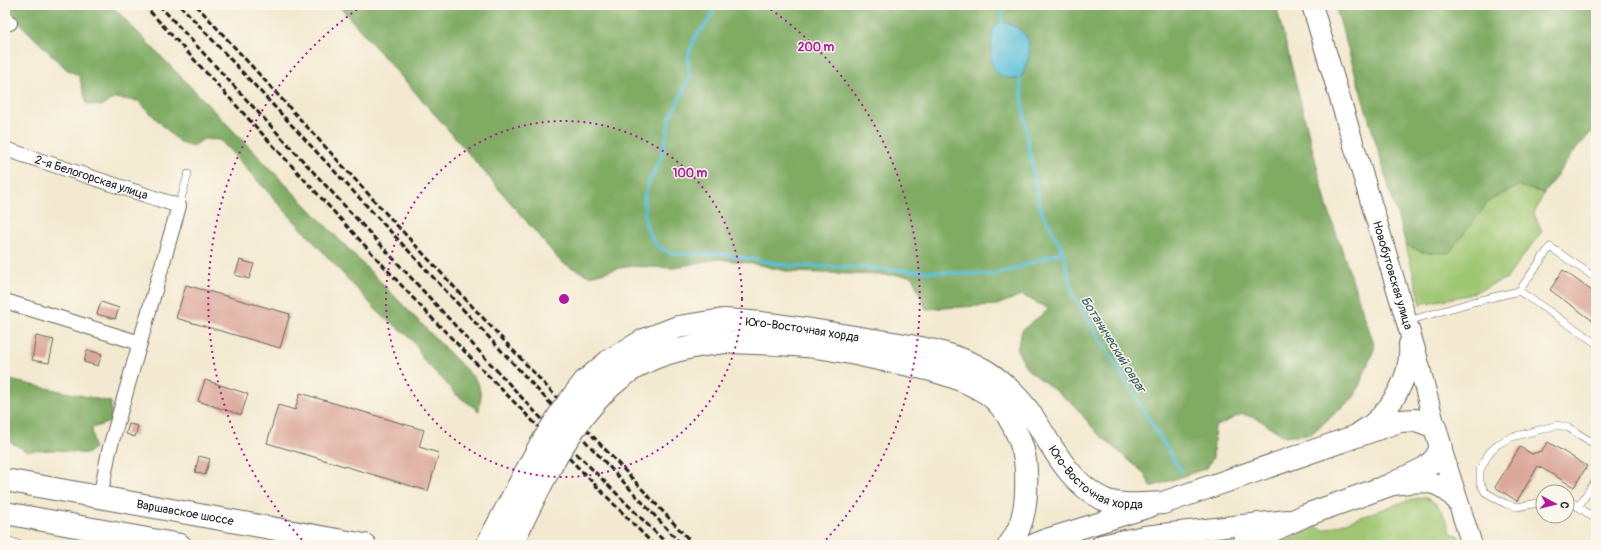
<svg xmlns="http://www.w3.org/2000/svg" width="1601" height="550" font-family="Pangolin,sans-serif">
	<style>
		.green { fill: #9fc671; stroke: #5e7146 }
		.forest { fill: #7fab63; stroke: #4e6440 }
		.water { fill: #5abfd8; stroke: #3b6e7a }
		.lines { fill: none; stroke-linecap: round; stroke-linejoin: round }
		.stream { stroke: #5abfd8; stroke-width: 3.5 }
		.building { fill: #dba79a }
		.lane-casing { stroke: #67645b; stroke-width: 8 }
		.street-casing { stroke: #67645b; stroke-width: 16 }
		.secondary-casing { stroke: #67645b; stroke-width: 22 }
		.primary-casing { stroke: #67645b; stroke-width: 24 }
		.lane { stroke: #fff; stroke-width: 7 }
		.street { stroke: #fff; stroke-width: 14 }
		.secondary { stroke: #fff; stroke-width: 20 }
		.primary { stroke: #fff; stroke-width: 22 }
		.rail { stroke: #1c1c1c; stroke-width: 3; stroke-dasharray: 6 3; stroke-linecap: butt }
		.primary-bridge-casing { stroke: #67645b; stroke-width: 24; stroke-linecap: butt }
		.primary-bridge { stroke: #fff; stroke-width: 22 }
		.ring { fill: none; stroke: #b5179e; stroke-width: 2; stroke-dasharray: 2 4 }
		.labels { text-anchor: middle; stroke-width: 3; stroke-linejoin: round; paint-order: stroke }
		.street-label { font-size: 12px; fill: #1c1c1c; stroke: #fbf7ec }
		.water-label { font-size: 13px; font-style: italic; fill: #355d67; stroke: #fbf7ec }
		.centre { fill: #b5179e; stroke: #fbf7ec; stroke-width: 2 }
		.ring-label { font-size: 12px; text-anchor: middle; font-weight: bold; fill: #b5179e; stroke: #fbf7ec; stroke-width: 3; stroke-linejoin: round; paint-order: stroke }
	</style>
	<rect width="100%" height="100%" fill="#fbf7ec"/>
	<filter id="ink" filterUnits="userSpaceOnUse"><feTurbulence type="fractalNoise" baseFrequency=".025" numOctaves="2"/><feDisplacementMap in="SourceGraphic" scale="8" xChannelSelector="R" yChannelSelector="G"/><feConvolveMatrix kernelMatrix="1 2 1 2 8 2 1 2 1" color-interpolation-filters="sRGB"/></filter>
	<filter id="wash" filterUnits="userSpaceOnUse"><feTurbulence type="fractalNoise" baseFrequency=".012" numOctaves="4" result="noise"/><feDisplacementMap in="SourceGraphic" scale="16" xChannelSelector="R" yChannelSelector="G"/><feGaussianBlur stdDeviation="0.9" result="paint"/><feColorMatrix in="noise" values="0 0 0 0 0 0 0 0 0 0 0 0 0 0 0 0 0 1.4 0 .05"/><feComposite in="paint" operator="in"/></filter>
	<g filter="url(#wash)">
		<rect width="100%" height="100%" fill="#f3e9d0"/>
		<!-- green -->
		<path class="green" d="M 1518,186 L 1544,193 L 1534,214 L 1542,231 L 1507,278 L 1468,295 L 1421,304 L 1406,245 L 1423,252 L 1449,252 L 1489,201 Z
			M 1423,497 C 1441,502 1445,517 1451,533 L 1458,535 L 1462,545 L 1278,545 L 1317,527 L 1324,530 L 1406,501 Z"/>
		<!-- forest -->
		<path class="forest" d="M 5,5 L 111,5 L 478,382 L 481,396 L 479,411 L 454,393 L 445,382 L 423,360 L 417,346 L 407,335 L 379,313 L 220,140 L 204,139 L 192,147 L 178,141 L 138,101 L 115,98 L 102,106 L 87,104 L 79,76 L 66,69 L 5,9 Z
			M 338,5 L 1276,5 L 1327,206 L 1375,347 L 1355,396 L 1311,434 L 1284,436 L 1258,419 L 1242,414 L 1215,427 L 1213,457 L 1207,468 L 1151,487 L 1144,473 L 1098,434 L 1073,404 L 1027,369 L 1017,350 L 1022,330 L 1049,309 L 1022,295 L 997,305 L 926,309 L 912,276 L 791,272 L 750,263 L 717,259 L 673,268 L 628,266 L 589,276 L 561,262 L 445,126 Z
			M 1335,5 L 1596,5 L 1596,127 L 1572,154 L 1544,193 L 1518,186 L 1489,201 L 1449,253 L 1423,252 L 1406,245 Z
			M 5,379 L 111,402 L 111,422 L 92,428 L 94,448 L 87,454 L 57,450 L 26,451 L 5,439 Z"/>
		<!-- water -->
		<path class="water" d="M 1002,21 C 1036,32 1034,51 1020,79 C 983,80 991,54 993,28 Z"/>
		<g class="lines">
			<!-- stream -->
			<path class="stream" d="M 717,5 L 708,22 L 695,37 L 689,54 L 688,63 L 690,77 L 670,118 L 662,156 L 649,181 L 644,198 L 645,218 L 648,232 L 658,247 L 674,254 L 723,254 L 792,266 L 851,267 L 990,275 L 1015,269 L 1063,251
				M 1002,21 L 1004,5
				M 1020,79 L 1026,132 L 1040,208 L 1063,251 L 1073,295 L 1181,471"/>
		</g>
		<g id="blocks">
			<!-- building -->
			<path class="building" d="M 240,260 L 254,264 L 249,279 L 235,275 Z
				M 1563,270 L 1596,294 L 1596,323 L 1550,290 Z
				M 186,285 L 290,314 L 280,348 L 176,318 Z
				M 101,302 L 119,308 L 115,319 L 97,314 Z
				M 36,336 L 54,340 L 49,363 L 32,360 Z
				M 87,350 L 102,354 L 98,366 L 84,362 Z
				M 205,380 L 248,394 L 241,415 L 198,401 Z
				M 300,393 L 424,430 L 419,447 L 439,453 L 428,491 L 267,443 L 278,405 L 295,410 Z
				M 129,424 L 138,426 L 135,437 L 126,434 Z
				M 1548,442 L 1587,466 L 1574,487 L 1538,466 L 1517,501 L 1495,487 L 1520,447 L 1532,454 L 1541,451 Z
				M 199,456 L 210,459 L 205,475 L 195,472 Z"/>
		</g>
	</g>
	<g filter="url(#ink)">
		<use href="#blocks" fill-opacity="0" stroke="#67645b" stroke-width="1"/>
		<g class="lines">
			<!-- lane casing -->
			<g class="lane-casing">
				<path id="lane" d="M 179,206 L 188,174
					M 1519,291 L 1550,247 L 1596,278
					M 1408,321 L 1473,302 L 1519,291 L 1596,343
					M 1567,499 L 1596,519
					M 1543,502 L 1517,507 L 1506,504 L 1485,492 L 1480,482 L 1480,470 L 1489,453 L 1498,444 L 1512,437 L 1558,425 L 1569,428 L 1596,445
					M 1578,507 L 1596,480
					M 5,539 L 20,545"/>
			</g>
			<!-- street casing -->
			<g class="street-casing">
				<g id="street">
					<path d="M 5,19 L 10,23"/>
					<path id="s1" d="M 5,149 L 179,206 L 109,451 L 100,498"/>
					<path d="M 5,301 L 140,343"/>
				</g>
			</g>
			<!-- secondary casing -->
			<g class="secondary-casing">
				<g id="secondary">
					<path id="s2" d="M 1312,5 L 1416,353 L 1435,427"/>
					<path d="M 1360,432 C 1389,416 1412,377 1409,344"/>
					<path d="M 1441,448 L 1472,545"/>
					<path d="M 1395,485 C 1422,481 1437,478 1456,500"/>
					<path d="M 1032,545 L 1043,540 L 1150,507"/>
					<path d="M 1101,545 L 1144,536 L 1287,520"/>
				</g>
			</g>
			<!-- primary casing -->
			<g class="primary-casing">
				<g id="primary">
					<path id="s3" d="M 723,320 C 770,322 815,331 861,338 C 904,345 948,349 986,371 C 1002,381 1016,395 1028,410 C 1051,442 1066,481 1103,499 C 1121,507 1144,504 1163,503 L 1400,421 L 1416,420 L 1435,427 L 1441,448 L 1435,459 L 1425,468 L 1390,485 L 1306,515 L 1242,545"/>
					<path d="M 725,342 C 757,343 790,343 822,348 C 843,351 864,356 884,360 C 920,367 954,373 985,392 C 1008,407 1025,443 1026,470 C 1027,495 1026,524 1009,545"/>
					<path id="s4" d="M 5,480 L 365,545"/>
					<path d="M 5,513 L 180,545"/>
				</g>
			</g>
			<!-- lane -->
			<use href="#lane" class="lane"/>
			<!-- street -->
			<use href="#street" class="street"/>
			<!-- secondary -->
			<use href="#secondary" class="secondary"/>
			<!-- primary -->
			<use href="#primary" class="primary"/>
			<!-- rail -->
			<path class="rail" d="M 144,5 L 425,311 L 654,545
				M 159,5 L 537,414 L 668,545
				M 180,5 L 682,545
				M 196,5 L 392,220 L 694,545"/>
			<!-- primary-bridge casing -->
			<g class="primary-bridge-casing">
				<path id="primary-bridge" d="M 487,545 L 538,449 L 563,409 L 584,382 L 610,360 L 644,340 L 678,327 L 723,320
					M 511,545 C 543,481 581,390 652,359 C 675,349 700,345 725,342"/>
			</g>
			<!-- primary-bridge -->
			<use href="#primary-bridge" class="primary-bridge"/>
		</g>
	</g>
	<!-- distance rings -->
	<g class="ring">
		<circle cx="564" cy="299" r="178"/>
		<path d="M306 544A356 356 0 0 1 362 6M766 6A356 356 0 0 1 822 544"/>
	</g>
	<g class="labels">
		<!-- street labels -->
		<g class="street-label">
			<text dy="4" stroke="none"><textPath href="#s1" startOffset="91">2-я Белогорская улица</textPath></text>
			<text dy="4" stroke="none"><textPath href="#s2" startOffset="282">Новобутовская улица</textPath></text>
			<text dy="4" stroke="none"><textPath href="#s3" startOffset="80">Юго-Восточная хорда</textPath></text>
			<text dy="4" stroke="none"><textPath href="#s3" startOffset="428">Юго-Восточная хорда</textPath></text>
			<text dy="4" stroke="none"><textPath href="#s4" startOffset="183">Варшавское шоссе</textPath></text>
		</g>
		<!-- water labels -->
		<g class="water-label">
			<text transform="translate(1114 344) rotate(58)" y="5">Ботанический овраг</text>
		</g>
	</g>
	<circle cx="564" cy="299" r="6" class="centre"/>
	<g class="ring-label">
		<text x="816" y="51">200 m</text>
		<text x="690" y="177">100 m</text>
	</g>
	<!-- margin -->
	<rect width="1601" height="550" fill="none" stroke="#fbf7ec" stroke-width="20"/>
	<!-- north arrow -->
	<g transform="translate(1555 504) rotate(97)"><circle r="19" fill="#fbf7ec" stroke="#a29f99"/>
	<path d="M0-3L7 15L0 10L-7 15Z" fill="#b5179e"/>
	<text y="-6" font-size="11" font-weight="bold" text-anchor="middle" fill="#1c1c1c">С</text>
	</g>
</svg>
